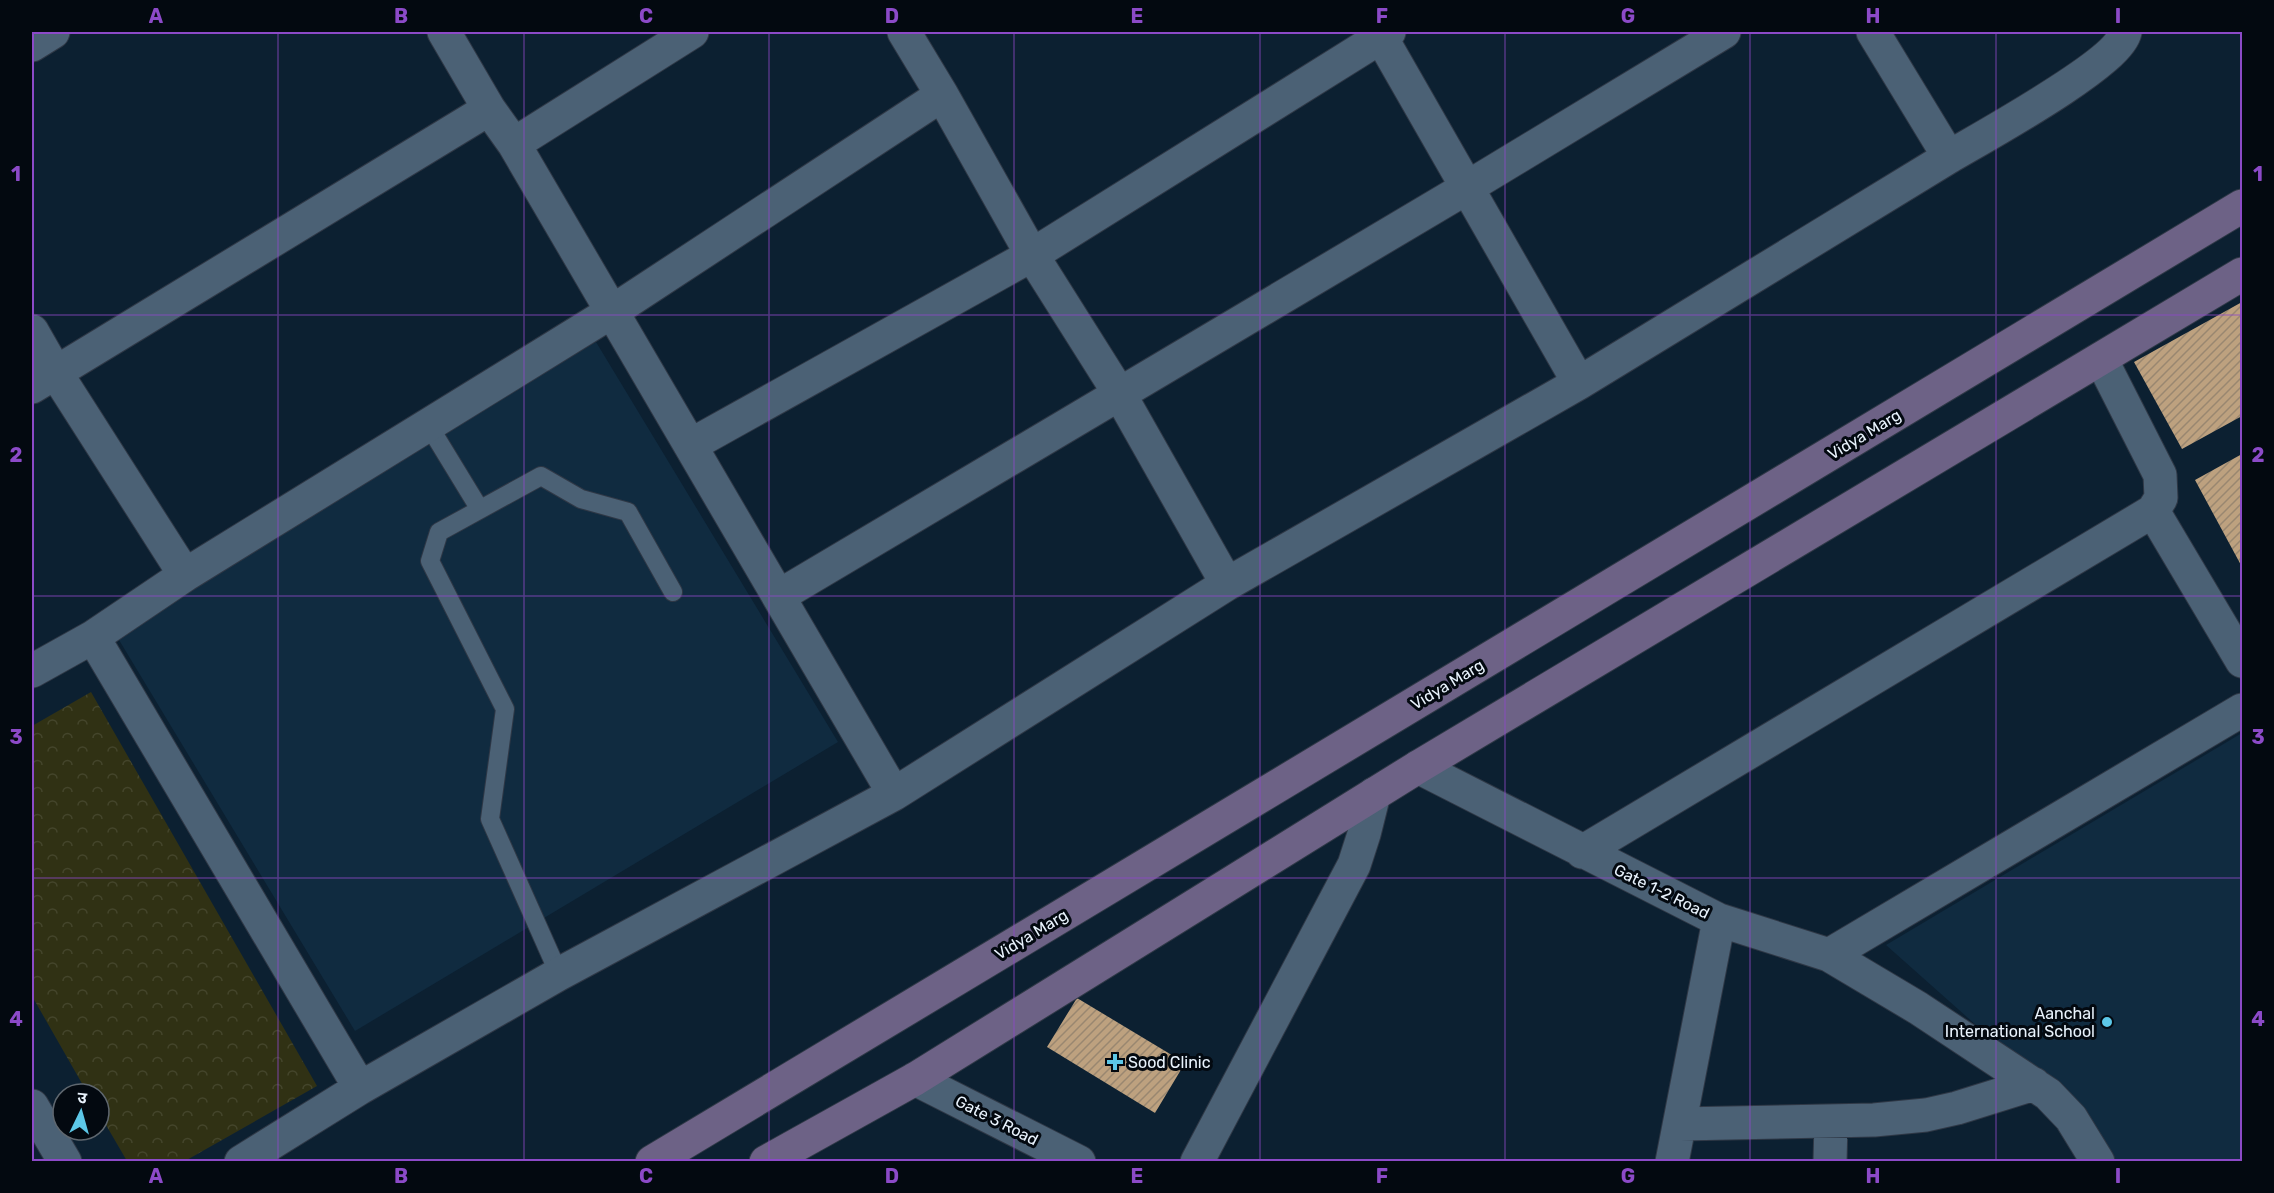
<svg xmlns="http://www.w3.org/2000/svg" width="2274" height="1193" font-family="Rubik,'Noto Sans Devanagari',sans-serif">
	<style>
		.built { fill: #102b40 }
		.forest { fill: url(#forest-crowns) }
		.building { fill: url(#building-hatch) }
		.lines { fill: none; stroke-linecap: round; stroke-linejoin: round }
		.service-casing { stroke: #2f3846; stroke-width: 20 }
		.minor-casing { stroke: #2f3846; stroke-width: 35 }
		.secondary-casing { stroke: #2f3846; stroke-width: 35 }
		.service { stroke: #4b6175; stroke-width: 18 }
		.minor { stroke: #4b6175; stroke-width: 33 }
		.secondary { stroke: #6d6286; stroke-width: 33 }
		.grid { fill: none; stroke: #8c4ac8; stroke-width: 1.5; stroke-opacity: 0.55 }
		.poi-dot { fill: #5cc7e7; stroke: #030910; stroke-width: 2 }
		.labels { text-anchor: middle; stroke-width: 6; stroke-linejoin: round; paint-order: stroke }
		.street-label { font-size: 16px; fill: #e9f3fd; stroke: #030910 }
		.poi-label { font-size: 16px; fill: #e9f3fd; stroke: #030910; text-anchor: end }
		.neatline { fill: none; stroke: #8c4ac8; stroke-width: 2 }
		.grid-label { font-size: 20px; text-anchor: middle; font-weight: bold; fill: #8c4ac8 }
	</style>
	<defs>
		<pattern id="forest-crowns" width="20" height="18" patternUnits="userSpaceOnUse" patternTransform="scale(1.5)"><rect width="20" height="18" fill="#303114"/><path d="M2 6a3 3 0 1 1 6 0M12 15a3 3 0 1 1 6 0" fill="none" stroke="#44452b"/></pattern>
		<pattern id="building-hatch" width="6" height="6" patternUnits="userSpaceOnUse" patternTransform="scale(1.5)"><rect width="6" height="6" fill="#bda17f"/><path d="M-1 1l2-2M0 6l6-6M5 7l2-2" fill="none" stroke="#998770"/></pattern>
	</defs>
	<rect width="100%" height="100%" fill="#0c2031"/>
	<!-- built -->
	<path class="built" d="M 596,342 L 838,742 L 355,1031 L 113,630 Z
		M 2242,733 L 2242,1161 L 2101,1161 L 2058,1098 L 1886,945 Z"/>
	<!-- forest -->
	<path class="forest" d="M 91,692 L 317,1086 L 185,1161 L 127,1161 L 99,1113 L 99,1094 L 88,1094 L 32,996 L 32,726 Z"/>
	<!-- building -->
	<path class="building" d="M 2242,302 L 2242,416 L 2182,449 L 2134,362 Z
		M 2242,454 L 2242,567 L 2195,480 Z
		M 1077,998 L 1185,1063 L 1155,1113 L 1047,1047 Z"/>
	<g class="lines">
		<!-- service casing -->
		<g class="service-casing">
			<path id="service" d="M 429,426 L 479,508
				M 559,974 L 490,819 L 505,709 L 430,561 L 439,532 L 541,476 L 581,499 L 628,512 L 673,592"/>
		</g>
		<!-- minor casing -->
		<g class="minor-casing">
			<path id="minor" d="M 444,32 L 489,109 L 514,144 L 894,794
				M 904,32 L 942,95 L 1032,255 L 1119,393 L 1227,584
				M 1378,32 L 1579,383
				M 1873,32 L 1949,157 C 1981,138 2119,63 2125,32
				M 32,45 L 53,32
				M 514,144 L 692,32
				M 32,331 L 56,373 L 185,575
				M 2101,359 L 2160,475 L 2161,498 L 2153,511 L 2242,661
				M 32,387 L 489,109
				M 691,445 L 1032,255 L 1389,32
				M 779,596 L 1468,187 L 1724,32
				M 93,637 L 360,1088
				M 32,671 L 93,637 L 185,575 L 613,311 L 942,95
				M 1418,767 L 1719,920 L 1672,1162
				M 1582,852 L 2153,511
				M 1719,920 L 1829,955 L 1918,1008 L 2048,1094 L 2071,1118 L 2098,1162
				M 1829,955 L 2242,710
				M 915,1079 L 1079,1162
				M 32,1106 L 65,1162
				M 1680,1124 L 1874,1120 L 1926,1115 L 1957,1108 L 2034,1084
				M 241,1162 L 360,1088 L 559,974 L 894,794 L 1227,584 L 1579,383 L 1949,157
				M 1197,1162 L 1354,865 L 1364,834 L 1374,794
				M 1830,1162 L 1831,1121"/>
		</g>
		<!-- secondary casing -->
		<g class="secondary-casing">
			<path id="secondary" d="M 652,1162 L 2242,206
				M 766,1162 L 915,1079 L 1418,767 L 2242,274"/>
		</g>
		<!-- service -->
		<use href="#service" class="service"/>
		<!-- minor -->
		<use href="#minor" class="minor"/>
		<!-- secondary -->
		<use href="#secondary" class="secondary"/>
	</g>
	<!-- grid -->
	<path class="grid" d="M 278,32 L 278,1162M 524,32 L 524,1162M 769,32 L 769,1162M 1014,32 L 1014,1162M 1260,32 L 1260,1162M 1505,32 L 1505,1162M 1750,32 L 1750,1162M 1996,32 L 1996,1162M 32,315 L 2242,315M 32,596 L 2242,596M 32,878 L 2242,878"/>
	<!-- markers -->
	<g class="poi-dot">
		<circle cx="2107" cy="1022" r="6"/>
		<path d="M1112 1053h6v6h6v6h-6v6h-6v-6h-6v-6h6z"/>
	</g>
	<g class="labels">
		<!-- street labels -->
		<g class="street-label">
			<text transform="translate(1864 434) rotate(-31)" y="6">Vidya Marg</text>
			<text transform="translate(1447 684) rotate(-31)" y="6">Vidya Marg</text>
			<text transform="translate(1662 891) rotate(26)" y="6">Gate 1-2 Road</text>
			<text transform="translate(1031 934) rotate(-31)" y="6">Vidya Marg</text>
			<text transform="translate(997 1120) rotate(27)" y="6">Gate 3 Road</text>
		</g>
		<!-- poi labels -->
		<g class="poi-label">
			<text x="2095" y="1019">Aanchal<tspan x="2095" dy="18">International School</tspan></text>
			<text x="1128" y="1068" text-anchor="start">Sood Clinic</text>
		</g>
	</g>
	<!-- border -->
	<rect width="2274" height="1193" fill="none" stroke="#030910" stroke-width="66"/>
	<!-- north arrow -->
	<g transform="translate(81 1112) rotate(5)"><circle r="28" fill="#030910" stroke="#5f676f" stroke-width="1.5"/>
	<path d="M0-4.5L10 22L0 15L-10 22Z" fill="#5cc7e7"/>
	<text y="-9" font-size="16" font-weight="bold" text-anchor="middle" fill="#e9f3fd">उ</text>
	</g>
	<rect x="33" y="33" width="2208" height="1127" class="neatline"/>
	<g class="grid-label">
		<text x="156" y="23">A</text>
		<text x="401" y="23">B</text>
		<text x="646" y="23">C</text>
		<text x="892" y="23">D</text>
		<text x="1137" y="23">E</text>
		<text x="1382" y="23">F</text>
		<text x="1628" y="23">G</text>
		<text x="1873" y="23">H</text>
		<text x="2118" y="23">I</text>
		<text x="16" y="181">1</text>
		<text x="2258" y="181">1</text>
		<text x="16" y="462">2</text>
		<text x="2258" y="462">2</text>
		<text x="16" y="744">3</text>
		<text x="2258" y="744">3</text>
		<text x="16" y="1026">4</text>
		<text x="2258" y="1026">4</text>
		<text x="156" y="1183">A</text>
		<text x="401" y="1183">B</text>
		<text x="646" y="1183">C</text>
		<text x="892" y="1183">D</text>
		<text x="1137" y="1183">E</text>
		<text x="1382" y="1183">F</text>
		<text x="1628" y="1183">G</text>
		<text x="1873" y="1183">H</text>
		<text x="2118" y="1183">I</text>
	</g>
</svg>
